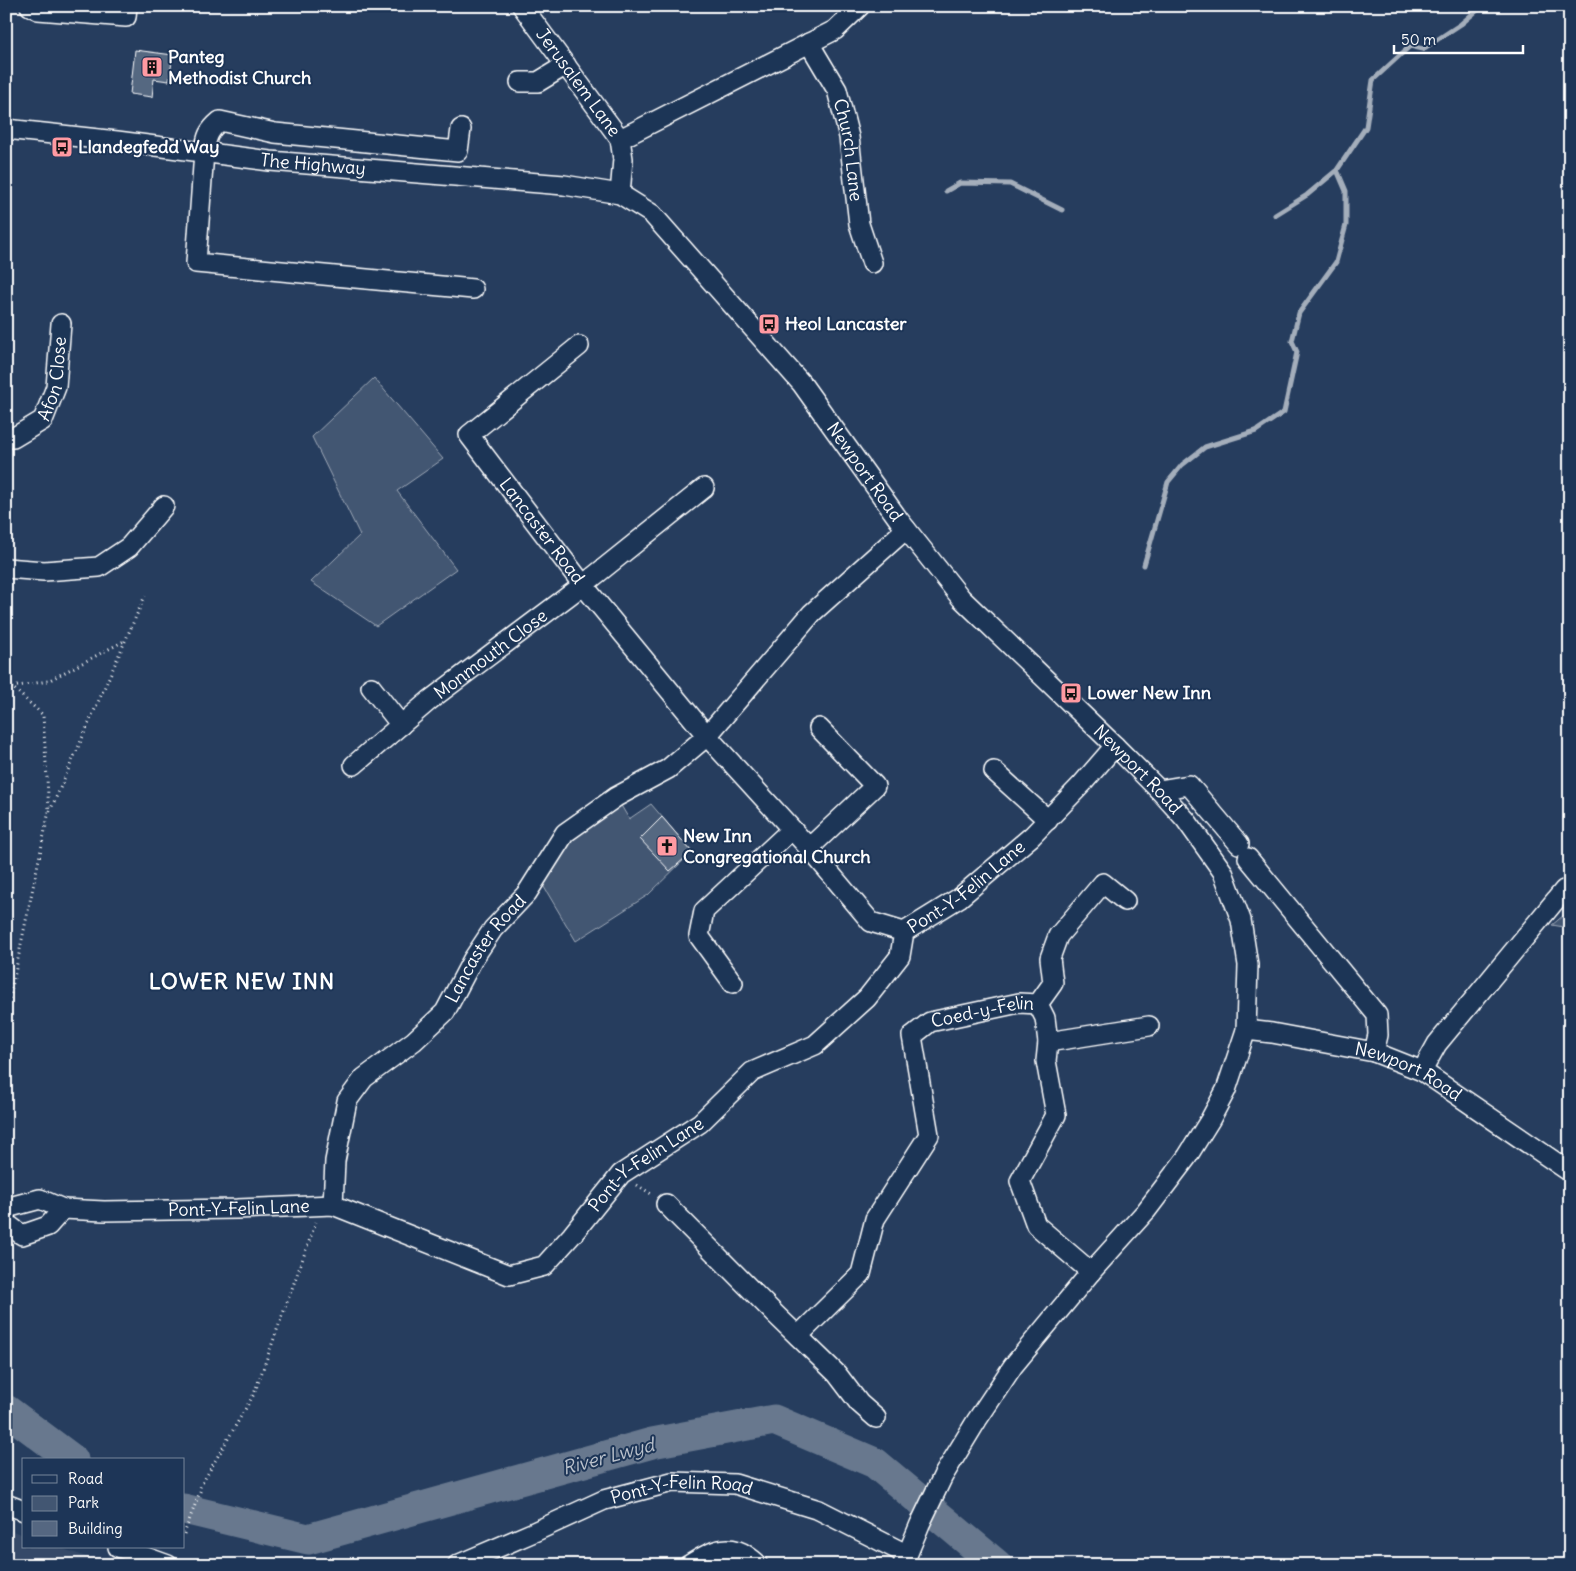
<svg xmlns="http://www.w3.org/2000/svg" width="1576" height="1571" font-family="Delius,sans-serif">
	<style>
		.built { fill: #344a68 }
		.green { fill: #425672; stroke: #a0aab8 }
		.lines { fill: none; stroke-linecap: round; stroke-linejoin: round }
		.stream { stroke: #a4aebb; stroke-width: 5 }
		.river { stroke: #67788e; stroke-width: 31 }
		.building { fill: #556781; stroke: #fff }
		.minor-casing { stroke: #fff; stroke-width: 22 }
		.path { stroke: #fff; stroke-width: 3; stroke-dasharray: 1 4; stroke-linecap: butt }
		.minor { stroke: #1d3557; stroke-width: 19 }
		.labels { text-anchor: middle; stroke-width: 4; stroke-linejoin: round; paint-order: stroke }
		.poi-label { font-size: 18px; font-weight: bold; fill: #fff; stroke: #1d3557; text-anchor: start }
		.street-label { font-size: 18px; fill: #fff; stroke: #1d3557 }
		.water-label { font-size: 19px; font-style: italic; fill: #bbc2cc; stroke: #1d3557 }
		.district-label { font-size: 22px; font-weight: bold; letter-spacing: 1px; fill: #fff; stroke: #1d3557 }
	</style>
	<rect width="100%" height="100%" fill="#263d5e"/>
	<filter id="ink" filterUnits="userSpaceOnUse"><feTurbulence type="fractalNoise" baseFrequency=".02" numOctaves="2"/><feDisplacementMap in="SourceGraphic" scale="10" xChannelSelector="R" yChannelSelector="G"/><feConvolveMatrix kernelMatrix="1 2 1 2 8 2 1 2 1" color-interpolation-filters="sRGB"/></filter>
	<g filter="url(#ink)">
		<!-- built -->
		<path class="built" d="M 6,1529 L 24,1535 L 24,1547 L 58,1547 L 109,1565 L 6,1565 Z"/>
		<!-- green -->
		<path class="green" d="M 374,378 L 443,459 L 397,491 L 456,569 L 376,626 L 311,582 L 360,535 L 312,437 Z
			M 616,797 L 629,819 L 651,804 L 692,852 L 648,895 L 576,941 L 538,877 L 565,833 Z
			M 1570,910 L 1570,928 L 1552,925 Z"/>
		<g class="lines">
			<!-- stream -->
			<path class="stream" d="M 946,191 L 960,183 L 1010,184 L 1062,210
				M 1275,215 L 1307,195 L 1337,170 L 1366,127 L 1373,80 L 1410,46 L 1423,49 L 1461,24 L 1482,6
				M 1144,565 L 1168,482 L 1182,465 L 1205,447 L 1256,431 L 1284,412 L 1297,352 L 1292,341 L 1299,313 L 1336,262 L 1346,225 L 1346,191 L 1337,170"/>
			<!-- river -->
			<path class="river" d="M 6,1410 L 73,1460
				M 184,1509 L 308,1539 L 652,1443 L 774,1420 L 875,1463 L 997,1565"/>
		</g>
		<!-- building -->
		<path class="building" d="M 135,50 L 173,55 L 169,81 L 154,79 L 152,97 L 130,94 Z
			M 662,817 L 692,852 L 670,871 L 640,839 Z"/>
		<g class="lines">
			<!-- minor casing -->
			<g class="minor-casing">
				<g id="minor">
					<path d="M 30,6 L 38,10 L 126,17 L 127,6"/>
					<path id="s1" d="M 522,6 L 620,139 L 623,159 L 620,194"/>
					<path id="s2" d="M 809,43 L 837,90 L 849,137 L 859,224 L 872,263"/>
					<path d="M 520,82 L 538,82 L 566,65"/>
					<path id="s3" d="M 6,129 L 117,141 L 270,161 L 564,185 L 620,194 L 652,214 L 802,384 L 899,520 L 961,598 L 1115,746 L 1159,790 L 1186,820 L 1223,872 L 1241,920 L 1248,965 L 1246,1030 L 1226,1090 L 1210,1120 L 1187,1157 L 1146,1211 L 1091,1272 L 1013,1366 L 977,1420 L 943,1476 L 920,1524 L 903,1565"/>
					<path d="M 461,129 L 458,151 L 275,133 L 220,121 C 208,131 207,136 204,152 L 196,263 L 473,289"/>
					<path d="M 620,139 L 835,30 L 860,6"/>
					<path id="s4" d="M 579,346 L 469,435 L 583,585 L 707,736 L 809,848 L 871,922 L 904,932"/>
					<path id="s5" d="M 6,438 L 13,438 L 43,420 L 56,387 L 61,324"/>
					<path d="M 6,568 L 44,571 L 99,567 L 129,547 L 164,506"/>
					<path d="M 371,687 L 401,725"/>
					<path id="s6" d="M 354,765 L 430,700 L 583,585 L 704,488"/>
					<path d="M 994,771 L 1048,820"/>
					<path d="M 1159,790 L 1189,785 L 1239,844"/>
					<path d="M 809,848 L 875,786 L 819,728"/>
					<path d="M 1248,858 L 1377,1015 L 1378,1035 L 1374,1052"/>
					<path d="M 733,983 L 699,936 L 704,911 L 791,830"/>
					<path d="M 1038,1004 L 1045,1018 L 1048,1042 L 1046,1061 L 1056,1115 L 1020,1181 L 1036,1225 L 1091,1272"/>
					<path d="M 1038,1004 L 1053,983 L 1050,958 L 1058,936 L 1103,883 L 1125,901"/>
					<path id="s7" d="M 1246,1030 L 1272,1033 L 1374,1052 L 1422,1071 L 1570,1172"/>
					<path d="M 1048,1042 L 1149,1026"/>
					<path d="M 1422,1071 L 1437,1044 L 1564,890"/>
					<path d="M 666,1204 L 776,1315 L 837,1374 L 859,1403 L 876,1418"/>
					<path id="s8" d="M 333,1205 L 335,1161 L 347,1101 L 364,1078 L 414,1041 L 445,1012 L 473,959 L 493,929 L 527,893 L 565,833 L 616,797 L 668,769 L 707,736 L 812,613 L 906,529"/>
					<path d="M 6,1208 L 40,1199 L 63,1209 L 48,1226 L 22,1235 L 6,1223"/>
					<path id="s9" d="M 63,1209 L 104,1211 L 237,1209 L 333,1205 L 509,1275 L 544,1266 L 572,1235 L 621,1174 L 700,1123 L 752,1072 L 815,1045 L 867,998 L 900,956 L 904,932 L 959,898 L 1032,836 L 1082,784 L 1115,746"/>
					<path id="s10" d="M 798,1336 L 861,1274 L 875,1219 L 929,1135 L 912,1036 L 930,1022 L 1019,1003 L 1038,1004"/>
					<path d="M 6,1504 L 24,1511"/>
					<path d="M 118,1547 L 168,1565"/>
					<path id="s11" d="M 457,1565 L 534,1532 L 604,1500 L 672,1482 L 735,1484 L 819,1510 L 906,1554"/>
					<path d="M 689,1565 C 707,1554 726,1541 746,1555 C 750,1558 755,1561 758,1565"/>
				</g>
			</g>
			<!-- path -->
			<path class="path" d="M 12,687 L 48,681 L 126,640
				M 6,689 L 12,687 L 43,715 L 49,811 L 6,1016
				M 50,811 L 145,596
				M 637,1185 L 653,1195
				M 200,1487 L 254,1394 L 316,1222
				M 184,1534 L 201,1489"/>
			<!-- minor -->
			<use href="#minor" class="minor"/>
		</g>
	</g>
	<!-- icons -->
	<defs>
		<g id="building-square" transform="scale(1.125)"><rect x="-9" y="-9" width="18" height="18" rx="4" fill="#ff9aa2" stroke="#1d3557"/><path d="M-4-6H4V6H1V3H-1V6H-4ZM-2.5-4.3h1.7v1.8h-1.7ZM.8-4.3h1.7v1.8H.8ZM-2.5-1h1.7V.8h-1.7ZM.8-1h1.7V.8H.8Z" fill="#111"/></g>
		<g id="bus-square" transform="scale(1.125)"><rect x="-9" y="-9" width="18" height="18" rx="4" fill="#ff9aa2" stroke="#1d3557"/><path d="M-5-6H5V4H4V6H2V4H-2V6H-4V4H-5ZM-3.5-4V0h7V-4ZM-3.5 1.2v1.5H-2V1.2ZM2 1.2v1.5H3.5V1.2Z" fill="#111"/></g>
		<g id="church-square" transform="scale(1.125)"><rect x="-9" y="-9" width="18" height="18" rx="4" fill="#ff9aa2" stroke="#1d3557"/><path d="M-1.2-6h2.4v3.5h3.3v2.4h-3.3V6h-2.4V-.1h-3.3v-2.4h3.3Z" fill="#111"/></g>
	</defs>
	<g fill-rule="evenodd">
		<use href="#building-square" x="152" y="67"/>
		<use href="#bus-square" x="62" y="147"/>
		<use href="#bus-square" x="769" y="324"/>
		<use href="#bus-square" x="1071" y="693"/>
		<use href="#church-square" x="667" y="846"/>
	</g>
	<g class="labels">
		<!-- poi labels -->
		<g class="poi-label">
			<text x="168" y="63">Panteg<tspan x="168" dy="21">Methodist Church</tspan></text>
			<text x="78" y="153">Llandegfedd Way</text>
			<text x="785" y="330">Heol Lancaster</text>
			<text x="1087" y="699">Lower New Inn</text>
			<text x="683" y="842">New Inn<tspan x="683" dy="21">Congregational Church</tspan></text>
		</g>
		<!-- street labels -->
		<g class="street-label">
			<text dy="6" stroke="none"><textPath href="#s1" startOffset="95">Jerusalem Lane</textPath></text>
			<text dy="6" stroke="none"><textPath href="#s2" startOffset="116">Church Lane</textPath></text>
			<text dy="6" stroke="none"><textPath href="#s3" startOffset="309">The Highway</textPath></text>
			<text dy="6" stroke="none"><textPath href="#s5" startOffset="85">Afon Close</textPath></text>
			<text dy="6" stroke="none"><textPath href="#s3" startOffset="990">Newport Road</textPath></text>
			<text dy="6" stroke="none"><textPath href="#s4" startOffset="262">Lancaster Road</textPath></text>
			<text dy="6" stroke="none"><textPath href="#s6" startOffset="176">Monmouth Close</textPath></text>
			<text dy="6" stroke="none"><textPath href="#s3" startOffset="1395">Newport Road</textPath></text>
			<text dy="6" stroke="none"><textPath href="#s9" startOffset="1076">Pont-Y-Felin Lane</textPath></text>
			<text dy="6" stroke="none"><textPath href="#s8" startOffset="314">Lancaster Road</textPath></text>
			<text dy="6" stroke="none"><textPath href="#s10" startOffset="422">Coed-y-Felin</textPath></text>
			<text dy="6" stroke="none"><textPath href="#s7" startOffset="169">Newport Road</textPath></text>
			<text dy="6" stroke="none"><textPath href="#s9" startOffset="641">Pont-Y-Felin Lane</textPath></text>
			<text dy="6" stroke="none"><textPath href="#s9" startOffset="176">Pont-Y-Felin Lane</textPath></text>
			<text dy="6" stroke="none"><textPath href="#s11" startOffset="240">Pont-Y-Felin Road</textPath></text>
		</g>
		<!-- water labels -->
		<g class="water-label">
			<text transform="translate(608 1456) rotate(-15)" y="7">River Lwyd</text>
		</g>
		<!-- district labels -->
		<g class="district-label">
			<text x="242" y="989">LOWER NEW INN</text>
		</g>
	</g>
	<!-- margin -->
	<rect width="1576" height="1571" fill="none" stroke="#1d3557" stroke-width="25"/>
	<rect x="12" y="12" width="1551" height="1546" fill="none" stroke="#fff" stroke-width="2" filter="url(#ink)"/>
	<!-- legend -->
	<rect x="22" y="1458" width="162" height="90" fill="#1d3557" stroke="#77869a"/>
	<rect x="32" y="1475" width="25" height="8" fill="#1d3557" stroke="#77869a"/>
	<text x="68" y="1484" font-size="15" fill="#ffffff">Road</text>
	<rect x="32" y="1496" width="25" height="15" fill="#425672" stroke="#77869a"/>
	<text x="68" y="1508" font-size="15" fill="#ffffff">Park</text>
	<rect x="32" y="1521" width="25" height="15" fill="#556781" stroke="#77869a"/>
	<text x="68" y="1534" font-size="15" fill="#ffffff">Building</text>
	<!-- scale -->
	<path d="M1394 45v8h129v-8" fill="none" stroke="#ffffff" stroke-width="2.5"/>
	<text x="1401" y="45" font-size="15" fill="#ffffff" stroke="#1d3557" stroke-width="4" paint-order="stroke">50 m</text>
</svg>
